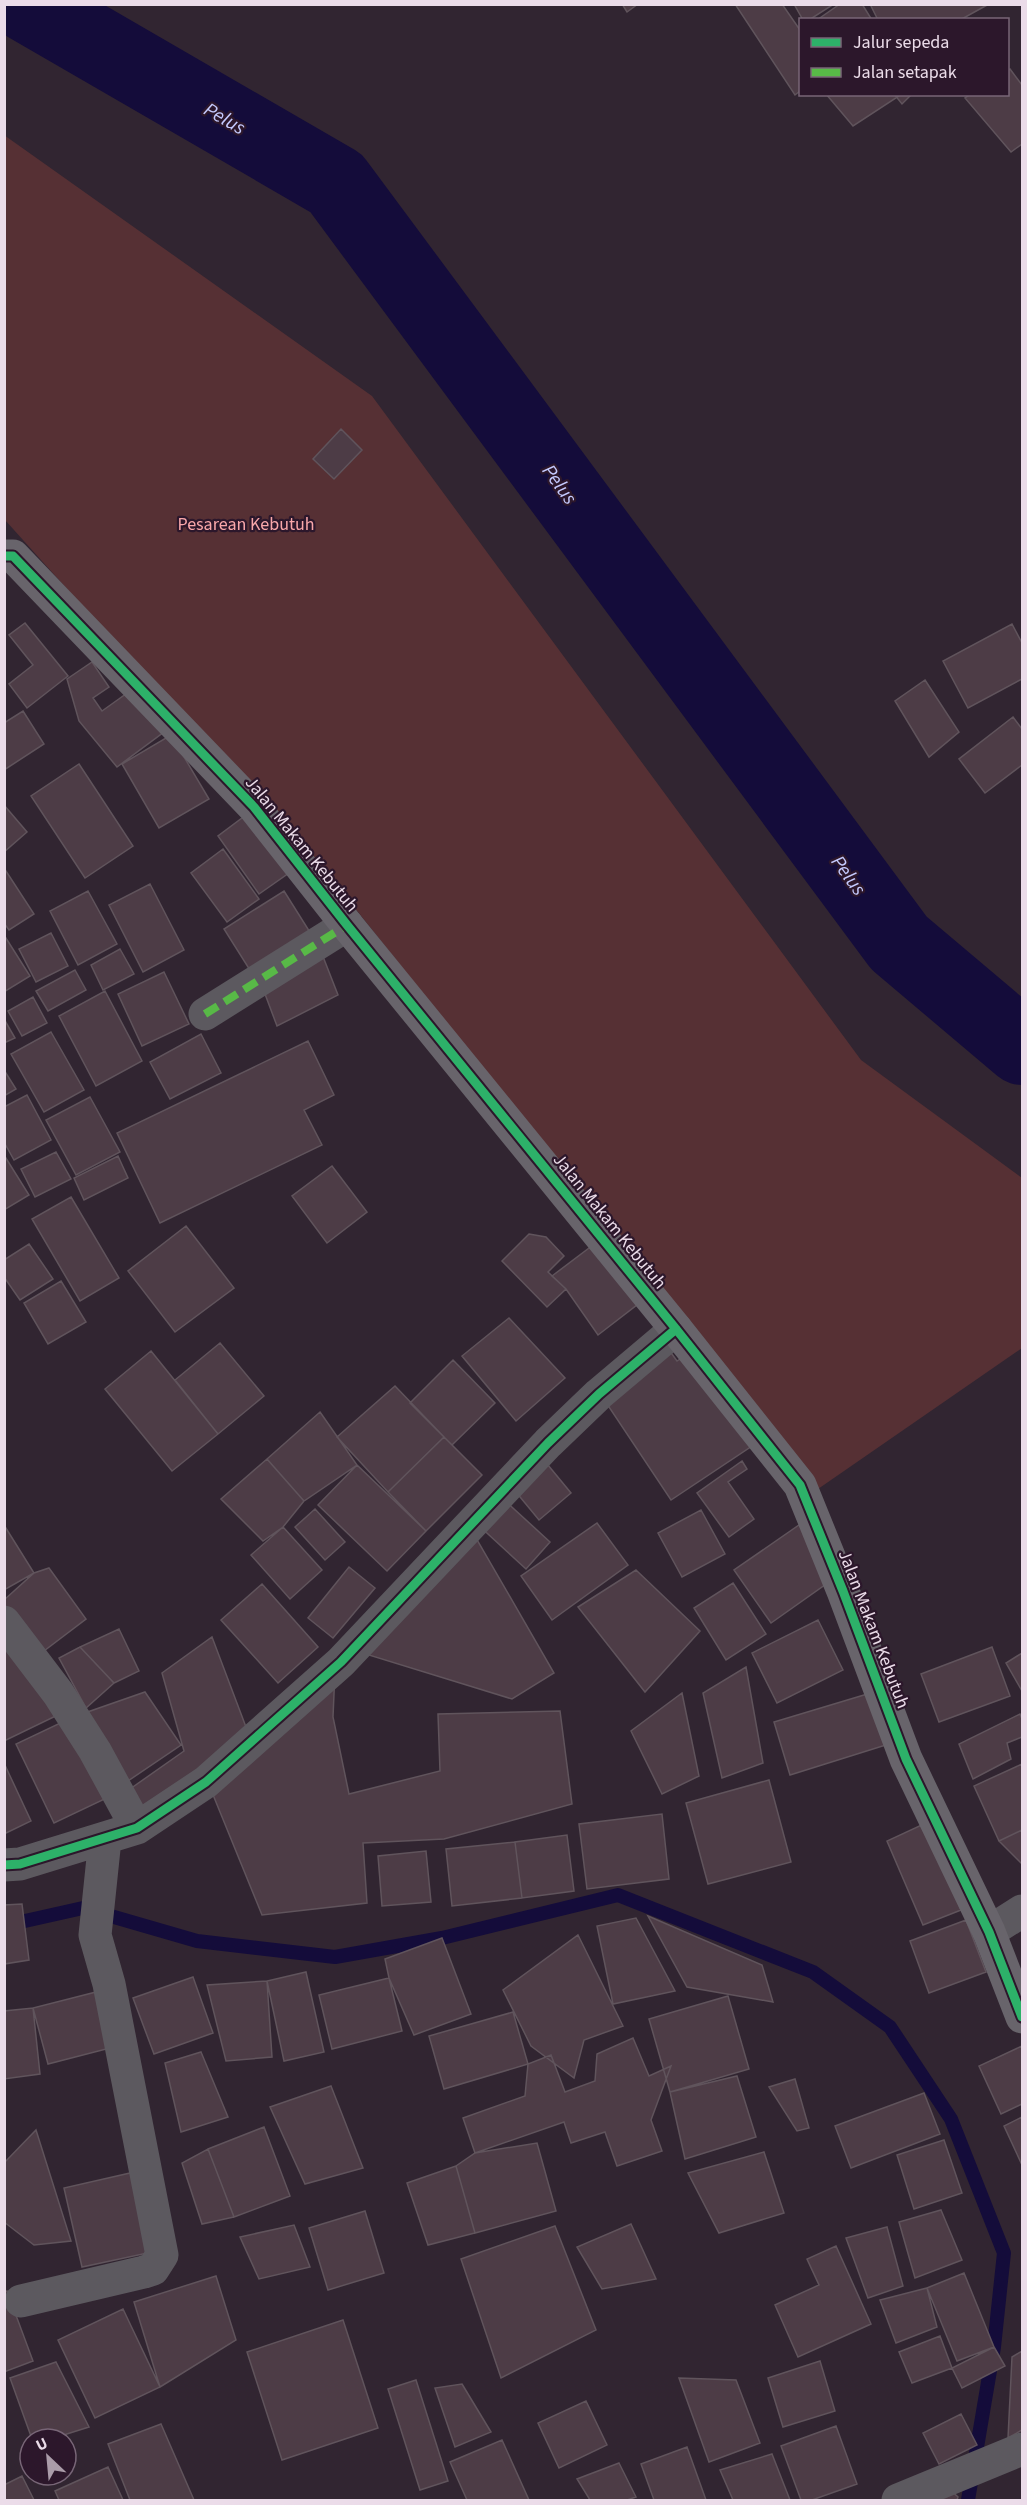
<svg xmlns="http://www.w3.org/2000/svg" width="1027" height="2505" font-family="'Source Sans 3',sans-serif">
	<style>
		.green { fill: #563034 }
		.lines { fill: none; stroke-linecap: round; stroke-linejoin: round }
		.stream { stroke: #140c3a; stroke-width: 14 }
		.river { stroke: #140c3a; stroke-width: 76 }
		.building { fill: #4d3c46; stroke: #60545c; stroke-width: 1.5 }
		.street { stroke: #5c595f; stroke-width: 33 }
		.secondary { stroke: #68646b; stroke-width: 33 }
		.quiet { stroke: #58b947; stroke-width: 8; stroke-dasharray: 15 8; stroke-linecap: butt }
		.cycleway-casing { stroke: #2c172b; stroke-width: 13 }
		.cycleway { stroke: #2db169; stroke-width: 9 }
		.labels { text-anchor: middle; stroke-width: 4.5; stroke-linejoin: round; paint-order: stroke }
		.park-label { font-size: 18px; fill: #f9a7aa; stroke: #2c172b }
		.street-label { font-size: 18px; fill: #ebdce9; stroke: #2c172b }
		.water-label { font-size: 20px; font-style: italic; fill: #c4c9fd; stroke: #2c172b }
	</style>
	<rect width="100%" height="100%" fill="#312531"/>
	<!-- green -->
	<path class="green" d="M 4,135 L 372,396 L 861,1060 L 1022,1178 L 1022,1348 L 818,1489 L 358,912 L 5,520 Z"/>
	<g class="lines">
		<!-- stream -->
		<path class="stream" d="M 7,1925 L 83,1908 L 197,1941 L 335,1957 L 442,1938 L 618,1895 L 813,1972 L 890,2027 L 951,2119 L 1004,2253 L 994,2347 L 968,2500"/>
		<!-- river -->
		<path class="river" d="M 27,4 L 336,183 L 899,943 L 1022,1047"/>
	</g>
	<!-- building -->
	<path class="building" d="M 622,4 L 638,4 L 627,12 Z
		M 735,4 L 782,4 L 800,30 L 800,91 L 795,95 Z
		M 794,4 L 834,4 L 809,20 L 803,20 Z
		M 840,4 L 862,4 L 872,20 L 817,20 Z
		M 870,4 L 989,4 L 960,20 L 878,20 Z
		M 1010,69 L 1022,85 L 1022,144 L 1011,152 L 965,98 L 971,94 L 1008,94 L 1008,70 Z
		M 826,94 L 902,94 L 853,126 Z
		M 894,94 L 912,94 L 902,104 Z
		M 341,429 L 362,450 L 334,479 L 313,459 Z
		M 25,623 L 68,676 L 27,708 L 9,684 L 33,665 L 9,635 Z
		M 1012,624 L 1022,643 L 1022,679 L 968,708 L 943,661 Z
		M 92,662 L 109,687 L 93,698 L 102,711 L 137,686 L 168,729 L 117,767 L 79,721 L 67,679 Z
		M 925,680 L 959,732 L 929,757 L 895,701 Z
		M 23,711 L 44,744 L 4,770 L 4,723 Z
		M 1013,717 L 1022,729 L 1022,765 L 985,793 L 959,759 Z
		M 171,735 L 209,799 L 159,828 L 122,764 Z
		M 79,764 L 133,846 L 85,878 L 31,796 Z
		M 4,805 L 27,832 L 4,852 Z
		M 254,809 L 296,868 L 259,894 L 218,836 Z
		M 223,849 L 259,899 L 227,922 L 191,873 Z
		M 4,868 L 34,914 L 9,930 L 4,923 Z
		M 150,884 L 184,950 L 143,972 L 109,905 Z
		M 88,891 L 117,944 L 78,965 L 50,911 Z
		M 284,891 L 313,937 L 253,975 L 224,929 Z
		M 51,933 L 68,966 L 36,982 L 19,949 Z
		M 4,935 L 30,976 L 4,992 Z
		M 120,949 L 134,974 L 103,990 L 91,965 Z
		M 322,954 L 338,995 L 277,1026 L 262,986 Z
		M 75,970 L 86,990 L 48,1011 L 36,991 Z
		M 164,972 L 189,1024 L 142,1046 L 118,994 Z
		M 105,991 L 142,1061 L 96,1086 L 59,1016 Z
		M 33,997 L 47,1023 L 22,1036 L 8,1011 Z
		M 4,1019 L 15,1038 L 4,1043 Z
		M 51,1032 L 84,1090 L 44,1112 L 11,1054 Z
		M 201,1034 L 221,1073 L 170,1099 L 150,1062 Z
		M 308,1041 L 334,1095 L 304,1110 L 322,1145 L 160,1223 L 117,1133 Z
		M 4,1070 L 16,1089 L 4,1096 Z
		M 27,1095 L 51,1140 L 14,1160 L 4,1142 L 4,1107 Z
		M 90,1097 L 120,1152 L 76,1175 L 46,1120 Z
		M 56,1152 L 71,1179 L 35,1197 L 21,1169 Z
		M 4,1155 L 29,1195 L 4,1210 Z
		M 118,1156 L 128,1178 L 84,1200 L 74,1178 Z
		M 332,1166 L 367,1212 L 327,1243 L 292,1196 Z
		M 71,1197 L 119,1278 L 80,1301 L 32,1219 Z
		M 186,1226 L 234,1288 L 175,1332 L 128,1271 Z
		M 529,1234 L 546,1237 L 564,1256 L 548,1272 L 566,1289 L 547,1307 L 502,1261 Z
		M 597,1242 L 642,1301 L 598,1335 L 566,1289 L 552,1276 Z
		M 29,1244 L 53,1279 L 20,1300 L 4,1277 L 4,1260 Z
		M 61,1281 L 86,1322 L 48,1344 L 24,1303 Z
		M 509,1318 L 565,1378 L 516,1421 L 462,1356 Z
		M 220,1343 L 264,1396 L 218,1434 L 175,1380 Z
		M 669,1350 L 677,1361 L 692,1351 L 755,1444 L 671,1500 L 601,1395 Z
		M 151,1351 L 218,1434 L 172,1471 L 105,1389 Z
		M 453,1360 L 495,1403 L 452,1445 L 410,1403 Z
		M 395,1386 L 444,1437 L 388,1492 L 337,1437 Z
		M 320,1412 L 357,1465 L 304,1501 L 267,1459 Z
		M 444,1437 L 482,1475 L 426,1531 L 388,1492 Z
		M 267,1459 L 304,1501 L 283,1527 L 263,1541 L 221,1499 Z
		M 543,1459 L 571,1493 L 539,1520 L 511,1486 Z
		M 742,1461 L 747,1469 L 728,1482 L 754,1519 L 729,1537 L 697,1493 Z
		M 357,1465 L 426,1531 L 387,1571 L 318,1505 Z
		M 501,1497 L 550,1542 L 526,1569 L 476,1523 Z
		M 315,1509 L 345,1542 L 325,1560 L 295,1527 Z
		M 701,1510 L 725,1554 L 682,1577 L 658,1533 Z
		M 597,1523 L 628,1565 L 552,1620 L 521,1576 Z
		M 4,1525 L 34,1573 L 4,1590 Z
		M 799,1525 L 836,1577 L 771,1623 L 734,1570 Z
		M 283,1527 L 322,1570 L 290,1599 L 251,1555 Z
		M 472,1531 L 554,1673 L 512,1699 L 359,1652 Z
		M 349,1567 L 375,1588 L 333,1638 L 308,1618 Z
		M 49,1568 L 86,1619 L 36,1657 L 4,1614 L 4,1600 L 34,1573 Z
		M 636,1570 L 700,1631 L 645,1692 L 578,1607 Z
		M 733,1583 L 766,1634 L 726,1660 L 694,1608 Z
		M 262,1584 L 318,1647 L 278,1683 L 221,1620 Z
		M 818,1620 L 843,1670 L 777,1703 L 752,1653 Z
		M 119,1629 L 139,1671 L 114,1683 L 80,1647 Z
		M 4,1635 L 62,1713 L 4,1741 Z
		M 212,1637 L 249,1735 L 138,1812 L 130,1789 L 184,1751 L 162,1673 Z
		M 80,1647 L 114,1683 L 86,1708 L 59,1658 Z
		M 992,1647 L 1010,1696 L 939,1722 L 921,1674 Z
		M 1022,1653 L 1022,1691 L 1006,1663 Z
		M 746,1667 L 763,1763 L 722,1778 L 703,1693 Z
		M 335,1671 L 333,1717 L 349,1794 L 440,1771 L 438,1714 L 560,1711 L 572,1804 L 444,1839 L 363,1843 L 367,1903 L 262,1915 L 209,1785 Z
		M 145,1692 L 181,1745 L 125,1783 L 79,1715 Z
		M 874,1692 L 889,1744 L 790,1775 L 774,1722 Z
		M 682,1693 L 699,1776 L 662,1794 L 631,1731 Z
		M 1020,1714 L 1022,1719 L 1022,1737 L 1007,1743 L 1011,1759 L 973,1779 L 959,1744 Z
		M 73,1717 L 111,1796 L 54,1823 L 16,1744 Z
		M 4,1763 L 31,1821 L 4,1834 Z
		M 1022,1764 L 1022,1830 L 999,1841 L 974,1786 Z
		M 769,1780 L 791,1862 L 708,1884 L 686,1803 Z
		M 662,1814 L 669,1879 L 587,1889 L 579,1824 Z
		M 928,1822 L 961,1910 L 923,1925 L 887,1841 Z
		M 1022,1830 L 1022,1864 L 999,1841 Z
		M 567,1835 L 574,1891 L 522,1898 L 515,1842 Z
		M 515,1842 L 522,1898 L 452,1906 L 446,1849 Z
		M 426,1851 L 431,1902 L 382,1906 L 378,1856 Z
		M 22,1904 L 29,1960 L 4,1964 L 4,1905 Z
		M 648,1916 L 762,1965 L 773,2002 L 687,1987 Z
		M 636,1918 L 675,1991 L 613,2004 L 597,1926 Z
		M 966,1920 L 986,1972 L 929,1993 L 910,1941 Z
		M 578,1935 L 623,2026 L 584,2040 L 574,2078 L 531,2046 L 503,1990 Z
		M 442,1938 L 471,2014 L 414,2035 L 389,1978 L 385,1959 Z
		M 306,1972 L 324,2052 L 284,2061 L 267,1981 Z
		M 193,1977 L 213,2033 L 154,2054 L 133,1998 Z
		M 389,1978 L 402,2031 L 332,2049 L 319,1995 Z
		M 267,1981 L 272,2057 L 226,2061 L 207,1985 Z
		M 100,1991 L 114,2047 L 48,2064 L 33,2008 Z
		M 728,1996 L 749,2069 L 670,2092 L 649,2019 Z
		M 33,2008 L 40,2074 L 4,2079 L 4,2011 Z
		M 513,2012 L 528,2064 L 444,2089 L 429,2036 Z
		M 633,2038 L 649,2076 L 671,2066 L 651,2120 L 662,2151 L 617,2166 L 605,2132 L 571,2143 L 564,2122 L 475,2153 L 463,2118 L 525,2096 L 528,2064 L 551,2055 L 565,2092 L 595,2081 L 597,2054 Z
		M 1022,2046 L 1022,2104 L 1001,2114 L 979,2066 Z
		M 201,2052 L 228,2117 L 181,2132 L 165,2063 Z
		M 737,2076 L 756,2137 L 685,2159 L 670,2092 Z
		M 795,2079 L 809,2128 L 797,2131 L 769,2087 Z
		M 331,2086 L 363,2168 L 305,2184 L 270,2107 Z
		M 924,2093 L 940,2134 L 851,2168 L 835,2126 Z
		M 1022,2117 L 1022,2165 L 1004,2126 Z
		M 264,2127 L 290,2196 L 234,2217 L 208,2149 Z
		M 36,2130 L 71,2241 L 34,2245 L 4,2222 L 4,2163 Z
		M 944,2140 L 962,2193 L 914,2209 L 897,2155 Z
		M 537,2143 L 556,2211 L 475,2233 L 456,2166 L 475,2153 Z
		M 208,2149 L 234,2217 L 202,2224 L 182,2163 Z
		M 764,2152 L 784,2213 L 719,2233 L 688,2173 Z
		M 456,2166 L 475,2233 L 428,2245 L 407,2183 Z
		M 139,2171 L 157,2251 L 82,2267 L 64,2188 Z
		M 941,2210 L 962,2260 L 915,2278 L 899,2222 Z
		M 365,2211 L 384,2273 L 328,2290 L 309,2228 Z
		M 631,2224 L 656,2279 L 602,2289 L 577,2247 Z
		M 294,2225 L 310,2267 L 259,2279 L 240,2237 Z
		M 555,2226 L 596,2330 L 501,2378 L 461,2259 Z
		M 887,2227 L 903,2286 L 868,2298 L 846,2238 Z
		M 836,2246 L 871,2324 L 798,2357 L 775,2305 L 819,2285 L 807,2259 Z
		M 964,2273 L 994,2347 L 957,2361 L 927,2288 Z
		M 216,2276 L 236,2340 L 160,2387 L 134,2302 Z
		M 927,2288 L 937,2327 L 896,2343 L 880,2300 Z
		M 7,2291 L 33,2361 L 4,2372 L 4,2292 Z
		M 123,2309 L 160,2387 L 95,2418 L 58,2340 Z
		M 343,2320 L 378,2428 L 282,2460 L 247,2352 Z
		M 940,2336 L 952,2368 L 912,2383 L 899,2352 Z
		M 994,2347 L 1005,2366 L 962,2388 L 952,2368 Z
		M 1022,2351 L 1022,2430 L 1008,2438 L 1012,2357 Z
		M 820,2361 L 835,2411 L 783,2427 L 768,2378 Z
		M 56,2362 L 89,2427 L 51,2439 L 32,2439 L 10,2378 Z
		M 679,2378 L 736,2380 L 760,2443 L 709,2462 Z
		M 416,2380 L 448,2481 L 420,2490 L 388,2389 Z
		M 462,2384 L 491,2432 L 455,2447 L 435,2388 Z
		M 586,2401 L 607,2445 L 559,2468 L 538,2423 Z
		M 961,2414 L 977,2445 L 939,2464 L 923,2433 Z
		M 161,2424 L 194,2500 L 130,2500 L 108,2444 Z
		M 836,2426 L 857,2484 L 812,2500 L 801,2500 L 781,2446 Z
		M 502,2440 L 529,2500 L 467,2500 L 450,2462 Z
		M 687,2447 L 706,2500 L 654,2500 L 641,2464 Z
		M 772,2454 L 790,2500 L 733,2500 L 720,2470 Z
		M 619,2463 L 636,2497 L 627,2500 L 590,2500 L 577,2479 Z
		M 108,2467 L 123,2500 L 59,2500 L 55,2491 Z
		M 22,2476 L 34,2500 L 4,2500 L 4,2485 Z
		M 947,2487 L 958,2497 L 957,2500 L 915,2500 Z"/>
	<g class="lines">
		<!-- street -->
		<path class="street" d="M 205,1014 L 347,925
			M 4,1622 L 58,1693 L 95,1751 L 137,1828
			M 4,1865 L 20,1864 L 137,1828 L 206,1782 L 341,1662 L 548,1443 L 599,1394 L 676,1329
			M 989,1932 L 1022,1911
			M 21,2301 L 144,2272 L 153,2269 L 162,2255 L 109,1984 L 95,1935 L 105,1839
			M 898,2500 L 1022,2449"/>
		<!-- secondary -->
		<path class="secondary" d="M 4,556 L 13,556 L 254,807 L 347,925 L 676,1329 L 800,1485 L 843,1591 L 906,1759 L 989,1932 L 1022,2017"/>
		<!-- quiet -->
		<path class="quiet" d="M 205,1014 L 347,925"/>
		<!-- cycleway casing -->
		<g class="cycleway-casing">
			<path id="cycleway" d="M 4,556 L 13,556 L 254,807 L 347,925 L 676,1329 L 800,1485 L 843,1591 L 906,1759 L 989,1932 L 1022,2017
				M 4,1865 L 20,1864 L 137,1828 L 206,1782 L 341,1662 L 548,1443 L 599,1394 L 676,1329"/>
		</g>
		<!-- cycleway -->
		<use href="#cycleway" class="cycleway"/>
	</g>
	<g class="labels">
		<!-- park labels -->
		<g class="park-label">
			<text x="246" y="530">Pesarean Kebutuh</text>
		</g>
		<!-- street labels -->
		<g class="street-label">
			<text transform="translate(302 844) rotate(51)" y="6">Jalan Makam Kebutuh</text>
			<text transform="translate(610 1221) rotate(51)" y="6">Jalan Makam Kebutuh</text>
			<text transform="translate(874 1629) rotate(69)" y="6">Jalan Makam Kebutuh</text>
		</g>
		<!-- water labels -->
		<g class="water-label">
			<text transform="translate(225 118) rotate(30)" y="7">Pelus</text>
			<text transform="translate(560 484) rotate(54)" y="7">Pelus</text>
			<text transform="translate(849 875) rotate(54)" y="7">Pelus</text>
		</g>
	</g>
	<!-- border -->
	<rect width="1027" height="2505" fill="none" stroke="#ebdce9" stroke-width="12"/>
	<!-- legend -->
	<rect x="799" y="18" width="210" height="78" fill="#2c172b" stroke="#786677" stroke-width="1.5"/>
	<rect x="811" y="38" width="30" height="9" fill="#2db169" stroke="#786677" stroke-width="1.5"/>
	<text x="853" y="48" font-size="18" fill="#ebdce9">Jalur sepeda</text>
	<rect x="811" y="68" width="30" height="9" fill="#58b947" stroke="#786677" stroke-width="1.5"/>
	<text x="853" y="78" font-size="18" fill="#ebdce9">Jalan setapak</text>
	<!-- north arrow -->
	<g transform="translate(48 2457) rotate(334)"><circle r="28" fill="#2c172b" stroke="#786677" stroke-width="1.5"/>
	<path d="M0-4.5L10 22L0 15L-10 22Z" fill="#aa9ca9"/>
	<text y="-9" font-size="16" font-weight="bold" text-anchor="middle" fill="#ebdce9">U</text>
	</g>
</svg>
